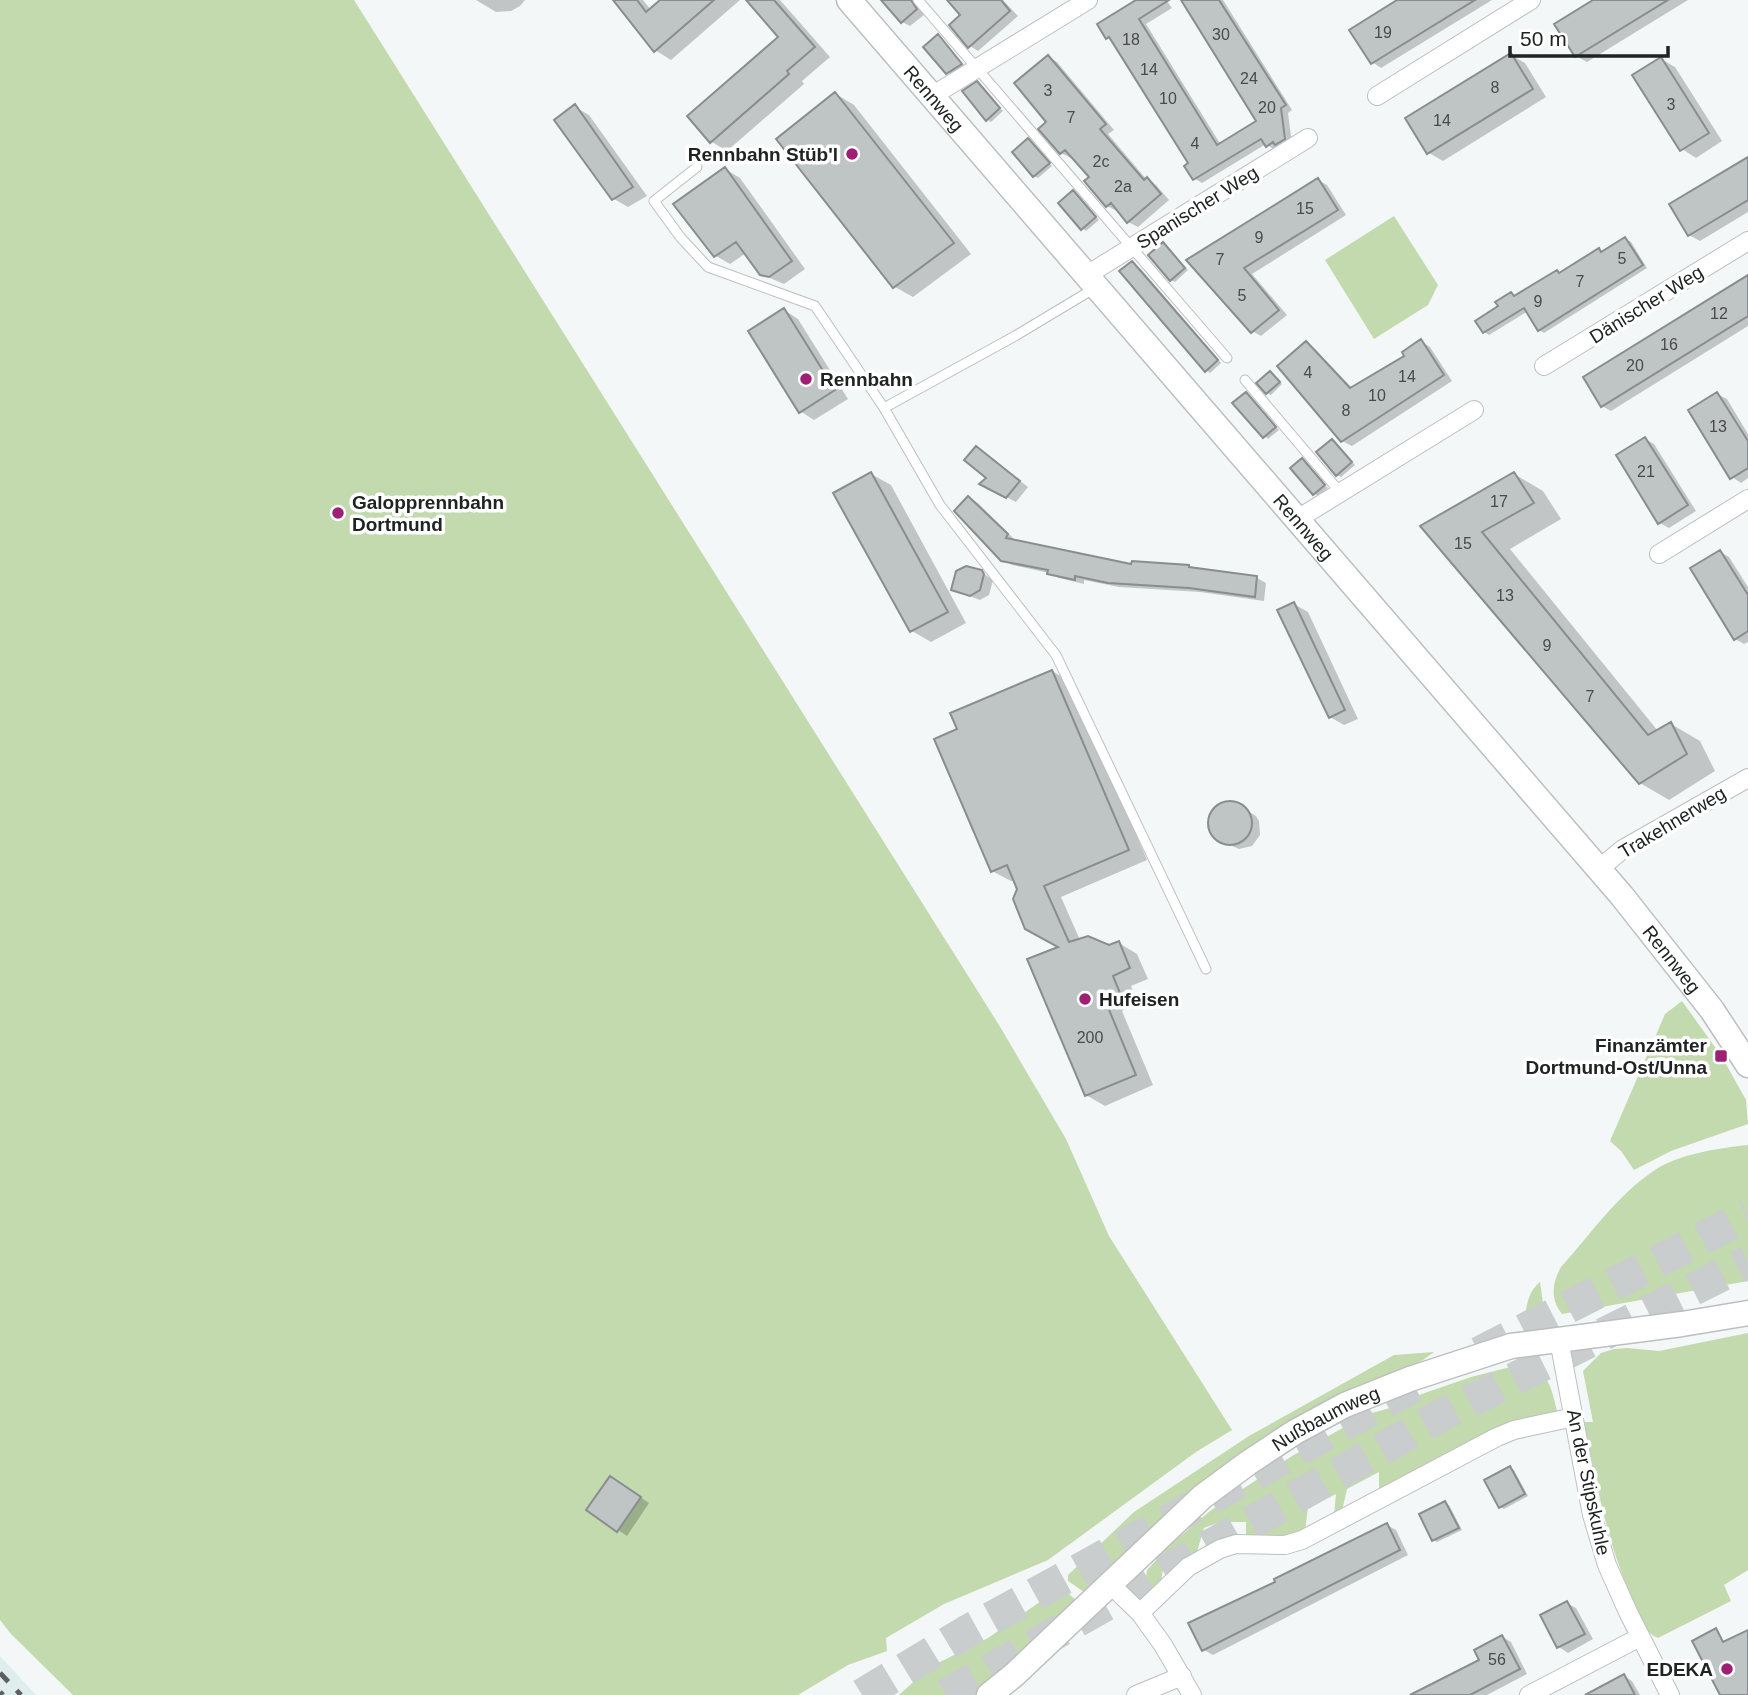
<svg xmlns="http://www.w3.org/2000/svg" width="1748" height="1695" font-family="Helvetica,sans-serif">
	<style>
		.built { fill: #dfedec }
		.green { fill: #c2daad }
		.shadow { fill: #0003 }
		.building { fill: #bfc4c5; stroke: #898d8f; stroke-width: 2 }
		.lines { fill: none; stroke-linecap: round; stroke-linejoin: round }
		.highway-tunnel { stroke: #c9cdcd; stroke-width: 33; stroke-dasharray: 33 17; stroke-linecap: butt }
		.lane-casing { stroke: #bbc0bf; stroke-width: 11 }
		.street-casing { stroke: #bbc0bf; stroke-width: 20 }
		.secondary-casing { stroke: #bbc0bf; stroke-width: 27 }
		.lane { stroke: #fff; stroke-width: 9 }
		.street { stroke: #fff; stroke-width: 18 }
		.secondary { stroke: #fff; stroke-width: 24 }
		.rail { stroke: #5d6060; stroke-width: 5; stroke-dasharray: 12 12; stroke-linecap: butt }
		.poi-dot { fill: #9e1f73; stroke: #fff; stroke-width: 2.5 }
		.labels { text-anchor: middle; stroke-width: 7; stroke-linejoin: round; paint-order: stroke }
		.number-label { font-size: 16px; fill: #484b4c }
		.street-label { font-size: 19px; fill: #212323; stroke: #fff }
		.poi-label { font-size: 19px; font-weight: bold; fill: #212323; stroke: #fff; text-anchor: end }
	</style>
	<rect width="100%" height="100%" fill="#f3f7f7"/>
	<!-- built -->
	<path class="built" d="M 0,1656 L 36,1695 L 0,1695 Z"/>
	<!-- green -->
	<path class="green" d="M 0,0 L 354,0 L 999,1025 L 1066,1139 L 1109,1236 L 1232,1430 L 1196,1452 L 1048,1560 L 944,1604 L 886,1638 L 887,1651 L 848,1665 L 798,1695 L 73,1695 L 11,1634 L 0,1620 Z
		M 1394,216 L 1438,285 L 1428,305 L 1374,339 L 1325,260 Z
		M 1682,1001 L 1722,1057 L 1746,1100 L 1748,1124 L 1671,1151 L 1634,1170 L 1621,1151 L 1610,1141 L 1665,1014 Z
		M 1748,1145 L 1748,1281 L 1562,1314 C 1550,1299 1552,1283 1561,1267 C 1590,1235 1618,1194 1655,1170 C 1679,1154 1719,1148 1748,1145 Z
		M 1540,1282 L 1545,1318 L 1526,1322 C 1524,1309 1529,1290 1540,1282 Z
		M 1748,1333 L 1748,1570 L 1724,1585 L 1731,1601 L 1658,1638 C 1646,1634 1642,1618 1637,1608 C 1607,1547 1598,1489 1584,1422 L 1593,1422 L 1583,1371 L 1601,1353 L 1614,1349 L 1627,1348 L 1659,1351 Z
		M 1434,1352 L 1423,1360 C 1365,1389 1302,1413 1248,1449 C 1187,1489 1136,1542 1084,1592 L 1068,1581 L 1068,1575 L 1134,1512 L 1249,1436 L 1394,1355 Z
		M 1518,1365 C 1548,1367 1551,1386 1557,1411 L 1523,1420 L 1379,1492 L 1379,1472 L 1347,1489 L 1342,1511 L 1334,1515 L 1336,1494 L 1308,1508 L 1305,1530 L 1287,1537 L 1246,1537 L 1246,1522 L 1220,1522 L 1204,1528 L 1196,1555 L 1186,1561 L 1183,1545 C 1163,1558 1164,1562 1161,1584 L 1149,1596 L 1145,1585 L 1147,1570 L 1170,1545 L 1210,1511 L 1292,1456 L 1368,1414 L 1394,1407 L 1416,1396 L 1471,1377 Z
		M 1057,1590 L 1064,1590 L 1076,1600 L 1009,1665 L 971,1695 L 899,1695 L 930,1667 L 988,1638 Z"/>
	<!-- shadow -->
	<path class="shadow" d="M 476,0 L 525,0 L 520,6 L 511,11 L 496,12 Z
		M 616,0 L 643,0 L 651,10 L 662,0 L 740,0 L 671,60 L 655,50 Z
		M 749,0 L 780,0 L 830,57 L 802,81 L 804,84 L 727,151 L 712,142 L 689,116 L 781,37 Z
		M 883,0 L 921,0 L 919,8 L 924,15 L 910,26 L 902,22 Z
		M 949,0 L 1003,0 L 1018,16 L 978,51 L 970,46 L 963,15 Z
		M 1139,0 L 1166,0 L 1172,8 L 1146,24 L 1221,145 L 1259,122 L 1183,0 L 1223,0 L 1292,110 L 1288,113 L 1292,144 L 1275,150 L 1266,144 L 1202,183 L 1194,178 L 1190,164 L 1114,42 L 1107,38 Z
		M 1401,0 L 1492,0 L 1381,68 L 1372,62 Z
		M 1597,0 L 1688,0 L 1587,62 L 1576,56 Z
		M 938,36 L 965,67 L 952,75 L 948,72 Z
		M 1511,55 L 1525,63 L 1546,97 L 1443,161 L 1429,153 Z
		M 1048,57 L 1057,62 L 1114,130 L 1108,134 L 1147,180 L 1156,185 L 1169,200 L 1138,227 L 1128,222 L 1119,210 L 1117,211 L 1107,206 L 1086,181 L 1091,177 L 1073,156 L 1071,158 L 1061,153 L 1041,129 L 1049,122 Z
		M 1661,59 L 1675,67 L 1722,141 L 1696,158 L 1682,149 Z
		M 977,83 L 1003,111 L 991,122 L 987,119 Z
		M 836,94 L 854,105 L 971,254 L 913,297 L 895,287 Z
		M 575,107 L 589,115 L 647,196 L 628,207 L 614,199 L 556,120 Z
		M 1028,140 L 1052,166 L 1038,178 L 1034,176 Z
		M 1748,159 L 1748,212 L 1700,241 L 1689,235 Z
		M 725,169 L 740,178 L 805,269 L 784,284 L 761,274 L 746,253 L 730,264 L 716,256 Z
		M 1318,180 L 1327,185 L 1346,215 L 1252,274 L 1287,315 L 1261,336 L 1252,331 L 1189,260 Z
		M 1073,192 L 1099,220 L 1086,231 L 1082,228 Z
		M 1626,239 L 1631,242 L 1647,268 L 1544,333 L 1539,330 L 1528,311 L 1489,335 L 1484,332 L 1511,294 L 1516,297 L 1560,274 L 1599,250 L 1604,253 Z
		M 1163,244 L 1188,270 L 1175,282 L 1171,280 Z
		M 1132,263 L 1141,269 L 1221,363 L 1210,373 L 1206,370 Z
		M 1748,277 L 1748,326 L 1611,411 L 1602,406 Z
		M 784,310 L 798,319 L 848,399 L 814,420 L 800,411 Z
		M 1421,341 L 1430,347 L 1452,381 L 1352,446 L 1342,441 L 1306,343 L 1315,349 L 1353,389 L 1407,356 Z
		M 1271,373 L 1282,384 L 1271,395 L 1267,393 Z
		M 1246,394 L 1279,430 L 1268,439 L 1234,403 Z
		M 1717,394 L 1727,399 L 1748,434 L 1748,478 L 1741,483 L 1732,477 Z
		M 1645,439 L 1654,444 L 1696,511 L 1669,528 L 1660,523 Z
		M 1332,441 L 1355,465 L 1341,477 L 1337,475 Z
		M 985,453 L 1028,487 L 1016,502 L 991,489 Z
		M 1302,460 L 1328,488 L 1318,496 L 1315,494 Z
		M 871,474 L 891,485 L 966,623 L 931,642 L 912,631 L 836,494 Z
		M 1514,474 L 1543,491 L 1561,519 L 1510,549 L 1658,731 L 1671,724 L 1700,741 L 1715,771 L 1669,800 L 1640,783 L 1423,527 Z
		M 969,498 L 978,503 L 1016,541 L 1132,566 L 1189,567 L 1193,569 L 1257,578 L 1266,583 L 1264,601 L 1200,592 L 1119,587 L 1084,580 L 1084,584 L 1059,578 L 1049,573 L 1012,565 L 1002,559 Z
		M 1720,552 L 1729,557 L 1748,587 L 1748,642 L 1744,644 L 1735,639 Z
		M 981,572 L 993,580 L 989,595 L 980,600 L 953,590 Z
		M 1294,604 L 1308,612 L 1358,719 L 1344,725 L 1330,717 Z
		M 1052,671 L 1071,682 L 1147,860 L 1061,897 L 1080,940 L 1109,947 L 1119,943 L 1137,954 L 1148,979 L 1131,986 L 1137,1003 L 1122,1011 L 1153,1085 L 1105,1106 L 1086,1095 L 1061,947 L 1019,889 L 1015,880 L 1011,881 L 992,871 L 959,730 Z
		M 1234,803 L 1256,816 L 1259,821 L 1260,835 L 1252,846 L 1239,849 L 1223,842 L 1212,834 L 1209,821 L 1211,815 L 1220,805 Z
		M 1510,1468 L 1514,1470 L 1528,1496 L 1504,1509 L 1500,1507 Z
		M 619,1483 L 649,1503 L 627,1536 L 589,1510 Z
		M 1445,1503 L 1449,1505 L 1462,1530 L 1437,1542 L 1433,1540 Z
		M 1387,1525 L 1396,1530 L 1408,1555 L 1213,1655 L 1204,1650 L 1278,1582 Z
		M 1567,1603 L 1576,1608 L 1593,1639 L 1568,1653 L 1559,1647 L 1543,1616 Z
		M 1502,1637 L 1511,1642 L 1527,1674 L 1487,1695 L 1414,1695 L 1481,1660 Z
		M 1624,1676 L 1632,1681 L 1640,1695 L 1588,1695 Z"/>
	<!-- building -->
	<path class="building" d="M 613,0 L 637,0 L 646,12 L 660,0 L 714,0 L 654,52 Z
		M 746,0 L 774,0 L 815,47 L 787,71 L 789,74 L 710,143 L 687,116 L 778,37 Z
		M 881,0 L 911,0 L 917,9 L 901,23 Z
		M 947,0 L 1001,0 L 1010,11 L 968,48 L 949,25 L 960,15 Z
		M 1136,0 L 1169,0 L 1139,19 L 1217,145 L 1256,121 L 1181,0 L 1219,0 L 1286,105 L 1281,108 L 1285,139 L 1275,145 L 1273,142 L 1266,147 L 1261,139 L 1193,180 L 1184,166 L 1188,163 L 1109,37 L 1106,39 L 1097,24 Z
		M 1397,0 L 1475,0 L 1371,64 L 1349,30 Z
		M 1593,0 L 1668,0 L 1575,57 L 1554,24 Z
		M 938,34 L 962,64 L 946,74 L 923,47 Z
		M 1511,53 L 1533,89 L 1427,154 L 1405,118 Z
		M 1048,55 L 1106,124 L 1100,129 L 1144,180 L 1147,177 L 1161,194 L 1127,223 L 1111,203 L 1106,207 L 1084,181 L 1089,177 L 1065,150 L 1060,154 L 1038,129 L 1046,122 L 1014,83 Z
		M 1661,57 L 1709,133 L 1680,151 L 1632,75 Z
		M 977,81 L 1000,108 L 986,121 L 962,91 Z
		M 835,92 L 954,243 L 893,288 L 776,139 Z
		M 575,104 L 633,187 L 612,200 L 554,120 Z
		M 1028,138 L 1050,163 L 1033,177 L 1012,152 Z
		M 1748,157 L 1748,200 L 1688,236 L 1669,204 Z
		M 725,167 L 792,261 L 769,277 L 760,275 L 736,242 L 714,257 L 673,204 Z
		M 1318,178 L 1338,210 L 1244,268 L 1279,310 L 1251,333 L 1186,260 Z
		M 1073,190 L 1096,217 L 1081,230 L 1058,203 Z
		M 1625,237 L 1643,265 L 1538,331 L 1524,308 L 1483,333 L 1475,321 L 1498,306 L 1495,302 L 1511,292 L 1514,296 L 1557,270 L 1559,273 L 1599,248 L 1601,252 Z
		M 1163,242 L 1185,268 L 1170,281 L 1148,255 Z
		M 1132,261 L 1218,360 L 1205,372 L 1119,271 Z
		M 1748,275 L 1748,316 L 1601,407 L 1583,377 Z
		M 784,308 L 835,390 L 799,413 L 748,331 Z
		M 1421,339 L 1444,375 L 1341,442 L 1277,366 L 1306,341 L 1350,388 L 1404,356 L 1402,352 Z
		M 1270,371 L 1280,382 L 1266,394 L 1256,383 Z
		M 1246,392 L 1276,427 L 1263,438 L 1232,403 Z
		M 1717,392 L 1748,441 L 1748,468 L 1730,479 L 1688,410 Z
		M 1645,437 L 1688,505 L 1658,524 L 1616,455 Z
		M 1332,439 L 1352,462 L 1336,476 L 1316,452 Z
		M 976,446 L 1020,481 L 1006,498 L 979,484 L 986,478 L 964,460 Z
		M 1302,458 L 1325,485 L 1313,495 L 1290,468 Z
		M 871,472 L 948,612 L 910,632 L 833,493 Z
		M 1514,472 L 1534,503 L 1482,532 L 1648,735 L 1671,722 L 1687,754 L 1639,784 L 1420,526 Z
		M 968,496 L 1008,534 L 1006,538 L 1131,564 L 1132,561 L 1189,565 L 1189,567 L 1257,576 L 1255,597 L 1189,588 L 1108,583 L 1075,576 L 1075,580 L 1047,574 L 1048,570 L 1001,561 L 954,511 Z
		M 1720,550 L 1748,595 L 1748,631 L 1734,640 L 1690,568 Z
		M 966,566 L 982,570 L 984,574 L 980,590 L 970,596 L 951,590 L 956,571 Z
		M 1294,602 L 1345,710 L 1329,718 L 1277,610 Z
		M 1052,670 L 1129,850 L 1044,886 L 1069,942 L 1088,936 L 1109,945 L 1119,941 L 1130,968 L 1113,976 L 1120,993 L 1105,1000 L 1136,1075 L 1085,1096 L 1027,959 L 1058,947 L 1025,929 L 1013,899 L 1017,889 L 1007,865 L 991,872 L 934,739 L 957,729 L 950,713 Z
		M1208 823a22 22 0 1 1 44 0a22 22 0 1 1-44 0Z
		M 1510,1466 L 1525,1494 L 1499,1508 L 1484,1480 Z
		M 610,1476 L 641,1497 L 617,1532 L 586,1510 Z
		M 1445,1501 L 1459,1528 L 1432,1541 L 1419,1514 Z
		M 1387,1523 L 1400,1550 L 1202,1651 L 1188,1623 L 1275,1582 L 1274,1579 Z
		M 1567,1601 L 1585,1634 L 1557,1648 L 1540,1615 Z
		M 1716,1628 L 1723,1642 L 1748,1630 L 1748,1695 L 1720,1695 L 1692,1641 Z
		M 1502,1635 L 1520,1669 L 1470,1695 L 1410,1695 L 1479,1660 L 1474,1650 Z
		M 1624,1674 L 1635,1695 L 1585,1695 Z"/>
	<g class="lines">
		<!-- highway-tunnel -->
		<path class="highway-tunnel" d="M 1479,1353 L 1748,1215
			M 862,1695 L 966,1632 L 1425,1380
			M 946,1695 L 1438,1417 L 1748,1262"/>
		<!-- lane casing -->
		<g class="lane-casing">
			<path id="lane" d="M 918,0 L 1227,358
				M 697,167 L 654,201 L 681,238 L 708,267 L 815,306 L 884,408 L 1015,336 L 1095,288
				M 1245,380 L 1340,492
				M 884,408 L 940,505 L 1056,655 L 1206,969"/>
		</g>
		<!-- street casing -->
		<g class="street-casing">
			<path id="street" d="M 932,96 L 1088,0
				M 1377,96 L 1531,0
				M 1087,275 L 1308,138
				M 1544,366 L 1748,241
				M 1296,520 L 1474,410
				M 1659,554 L 1748,499
				M 1599,869 L 1623,849 L 1748,778
				M 1559,1340 L 1592,1515 L 1607,1565 L 1628,1612 L 1670,1695
				M 1109,1583 L 1140,1613 L 1163,1645 L 1192,1695
				M 1140,1613 L 1188,1567 L 1220,1549 L 1236,1544 L 1285,1545 L 1302,1540 L 1497,1437 L 1514,1430 L 1574,1417
				M 1136,1695 L 1182,1676
				M 1529,1695 L 1640,1637"/>
		</g>
		<!-- secondary casing -->
		<g class="secondary-casing">
			<g id="secondary">
				<path id="s1" d="M 849,0 L 1622,896 L 1712,1010 L 1748,1065"/>
				<path id="s2" d="M 989,1695 L 1014,1675 L 1202,1497 L 1248,1463 L 1295,1432 L 1345,1405 L 1410,1379 L 1511,1346 L 1682,1324 L 1748,1313"/>
			</g>
		</g>
		<!-- lane -->
		<use href="#lane" class="lane"/>
		<!-- street -->
		<use href="#street" class="street"/>
		<!-- secondary -->
		<use href="#secondary" class="secondary"/>
		<!-- rail -->
		<path class="rail" d="M 0,1673 L 21,1695
			M 0,1692 L 3,1695"/>
	</g>
	<!-- markers -->
	<g class="poi-dot">
		<circle cx="852" cy="154" r="7"/>
		<circle cx="806" cy="379" r="7"/>
		<circle cx="338" cy="513" r="7"/>
		<circle cx="1085" cy="999" r="7"/>
		<rect x="1714" y="1049" width="14" height="14" rx="3.5"/>
		<circle cx="1727" cy="1669" r="7"/>
	</g>
	<g class="labels">
		<!-- number labels -->
		<g class="number-label">
			<text x="1383" y="38">19</text>
			<text x="1221" y="40">30</text>
			<text x="1131" y="45">18</text>
			<text x="1149" y="75">14</text>
			<text x="1249" y="84">24</text>
			<text x="1495" y="93">8</text>
			<text x="1048" y="96">3</text>
			<text x="1168" y="104">10</text>
			<text x="1671" y="110">3</text>
			<text x="1267" y="113">20</text>
			<text x="1071" y="123">7</text>
			<text x="1442" y="126">14</text>
			<text x="1195" y="149">4</text>
			<text x="1101" y="167">2c</text>
			<text x="1123" y="192">2a</text>
			<text x="1305" y="214">15</text>
			<text x="1259" y="243">9</text>
			<text x="1622" y="264">5</text>
			<text x="1220" y="265">7</text>
			<text x="1580" y="287">7</text>
			<text x="1242" y="301">5</text>
			<text x="1538" y="307">9</text>
			<text x="1719" y="319">12</text>
			<text x="1669" y="350">16</text>
			<text x="1635" y="371">20</text>
			<text x="1308" y="378">4</text>
			<text x="1407" y="382">14</text>
			<text x="1377" y="401">10</text>
			<text x="1346" y="416">8</text>
			<text x="1718" y="432">13</text>
			<text x="1646" y="477">21</text>
			<text x="1499" y="507">17</text>
			<text x="1463" y="549">15</text>
			<text x="1505" y="601">13</text>
			<text x="1547" y="651">9</text>
			<text x="1590" y="702">7</text>
			<text x="1090" y="1043">200</text>
			<text x="1497" y="1665">56</text>
		</g>
		<!-- street labels -->
		<g class="street-label">
			<text dy="7" stroke="none"><textPath href="#s1" startOffset="130">Rennweg</textPath></text>
			<text transform="translate(1197 207) rotate(-32)" y="7">Spanischer Weg</text>
			<text transform="translate(1646 304) rotate(-32)" y="7">Dänischer Weg</text>
			<text dy="7" stroke="none"><textPath href="#s1" startOffset="696">Rennweg</textPath></text>
			<text transform="translate(1672 822) rotate(-31)" y="7">Trakehnerweg</text>
			<text dy="7" stroke="none"><textPath href="#s1" startOffset="1264">Rennweg</textPath></text>
			<text dy="7" stroke="none"><textPath href="#s2" startOffset="438">Nußbaumweg</textPath></text>
			<text transform="translate(1589 1482) rotate(78)" y="7">An der Stipskuhle</text>
		</g>
		<!-- poi labels -->
		<g class="poi-label">
			<text x="838" y="161">Rennbahn Stüb'l</text>
			<text x="820" y="386" text-anchor="start">Rennbahn</text>
			<text x="352" y="509" text-anchor="start">Galopprennbahn<tspan x="352" dy="22">Dortmund</tspan></text>
			<text x="1099" y="1006" text-anchor="start">Hufeisen</text>
			<text x="1707" y="1052">Finanzämter<tspan x="1707" dy="22">Dortmund-Ost/Unna</tspan></text>
			<text x="1713" y="1676">EDEKA</text>
		</g>
	</g>
	<!-- scale -->
	<path d="M1510 46v10h158v-10" fill="none" stroke="#212323" stroke-width="3.5"/>
	<text x="1520" y="46" font-size="21" fill="#212323" stroke="#ffffff" stroke-width="5" paint-order="stroke">50 m</text>
</svg>
